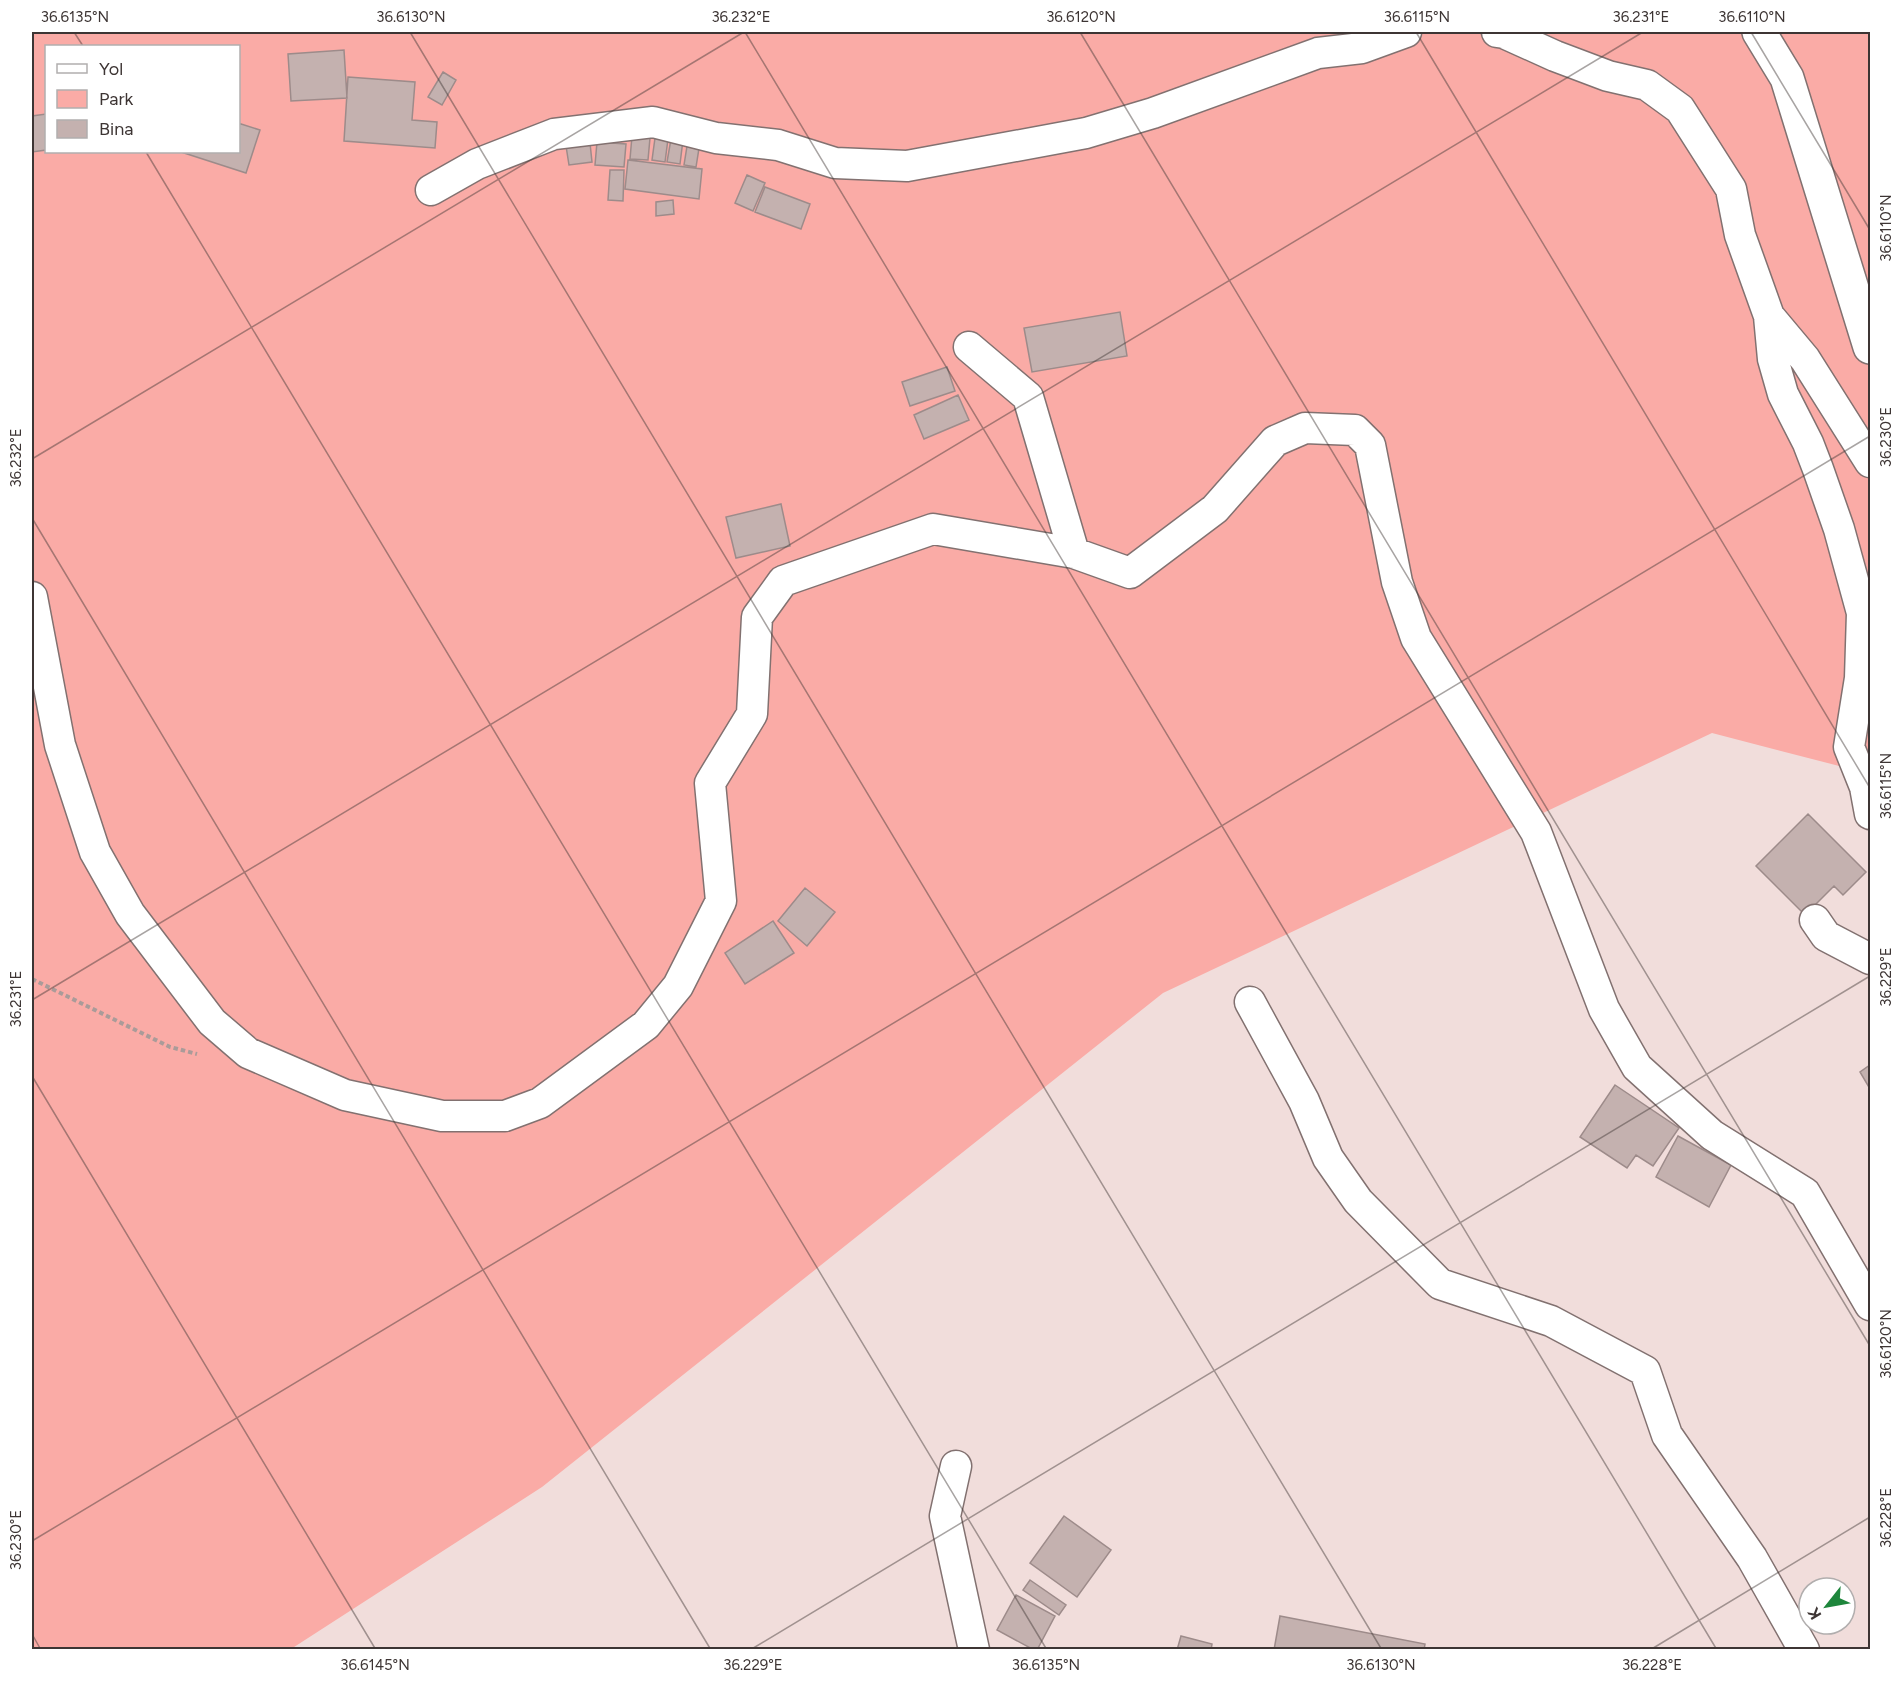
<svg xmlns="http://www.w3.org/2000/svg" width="1902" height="1681" font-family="Figtree,sans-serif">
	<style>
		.green { fill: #faaba6; fill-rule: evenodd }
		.building { fill: #c4b1af; stroke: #9d8b8a; stroke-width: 1.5 }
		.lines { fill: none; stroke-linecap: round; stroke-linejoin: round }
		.street-casing { stroke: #827170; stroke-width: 33 }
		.secondary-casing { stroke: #827170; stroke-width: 36 }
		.path { stroke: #aa9b99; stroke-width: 4; stroke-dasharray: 4.5 3; stroke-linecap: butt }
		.street { stroke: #fff; stroke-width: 30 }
		.secondary { stroke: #fff; stroke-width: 33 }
		.ticks { fill: none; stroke: #3d3534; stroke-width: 1.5; stroke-opacity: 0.45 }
		.neatline { fill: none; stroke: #3d3534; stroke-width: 2 }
		.ticks-label { font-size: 15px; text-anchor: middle; fill: #3d3534 }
	</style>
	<rect width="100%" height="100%" fill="#f1dddb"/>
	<!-- green -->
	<path class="green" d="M 32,32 L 1870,32 L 1870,774 L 1712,733 L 1163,993 L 542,1487 L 291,1649 L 32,1650 ZM 46,46 L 238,46 L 238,152 L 46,152 Z"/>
	<!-- building -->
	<path class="building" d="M 344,50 L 347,98 L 291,101 L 288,54 Z
		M 443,72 L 456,80 L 442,105 L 428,97 Z
		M 348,77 L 415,82 L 412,120 L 437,122 L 435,148 L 344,141 Z
		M 46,114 L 46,150 L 32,152 L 32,116 Z
		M 238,123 L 260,130 L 246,173 L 181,152 L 238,152 Z
		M 632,136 L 650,138 L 648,160 L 630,159 Z
		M 655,138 L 668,139 L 665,162 L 652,160 Z
		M 671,139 L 683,140 L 680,164 L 667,162 Z
		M 688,140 L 700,142 L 696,167 L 684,165 Z
		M 597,142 L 626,144 L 624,167 L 595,165 Z
		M 590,143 L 592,162 L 569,165 L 566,146 Z
		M 628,160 L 702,169 L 699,199 L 625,189 Z
		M 610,170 L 624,170 L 623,201 L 608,200 Z
		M 747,175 L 765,183 L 753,211 L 735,203 Z
		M 765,187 L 810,204 L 801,229 L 755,212 Z
		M 673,200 L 674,214 L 656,216 L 656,202 Z
		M 1120,312 L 1127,356 L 1032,372 L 1024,328 Z
		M 947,367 L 955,391 L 910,406 L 902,382 Z
		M 958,395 L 969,420 L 924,439 L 914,415 Z
		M 781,504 L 790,546 L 736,558 L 726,517 Z
		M 1808,814 L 1866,872 L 1843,895 L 1834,886 L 1805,915 L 1756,866 Z
		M 805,888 L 835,912 L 807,946 L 778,921 Z
		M 773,921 L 794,953 L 745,984 L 725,953 Z
		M 1870,1065 L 1870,1089 L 1860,1072 Z
		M 1615,1085 L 1679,1128 L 1653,1166 L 1636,1155 L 1627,1168 L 1580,1137 Z
		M 1678,1136 L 1731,1165 L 1709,1207 L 1656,1177 Z
		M 1064,1516 L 1111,1550 L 1077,1597 L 1030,1563 Z
		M 1030,1580 L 1066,1605 L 1059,1615 L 1023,1590 Z
		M 1016,1595 L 1055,1616 L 1037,1650 L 1034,1650 L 997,1630 Z
		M 1280,1616 L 1425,1644 L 1424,1650 L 1274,1650 Z
		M 1181,1636 L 1212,1644 L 1211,1650 L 1177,1650 Z"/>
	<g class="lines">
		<!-- street casing -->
		<g class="street-casing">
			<path id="street" d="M 1497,32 L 1504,33 L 1555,56 L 1608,76 L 1647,85 L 1680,109 L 1731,189 L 1740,235 L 1769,316 L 1773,359 L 1783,394 L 1808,443 L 1818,469 L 1839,529 L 1862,613 L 1860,678 L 1849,747 L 1865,787 L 1870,814
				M 431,190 L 477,164 L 554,134 L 653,122 L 716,138 L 778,145 L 835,163 L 907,166 L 1086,133 L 1153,113 L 1318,53 L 1362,48 L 1406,32
				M 1769,316 L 1805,359 L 1870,462
				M 969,347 L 1028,397 L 1074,553
				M 32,597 L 60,745 L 95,852 L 130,914 L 212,1022 L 248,1053 L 345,1095 L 442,1116 L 505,1116 L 540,1103 L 646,1025 L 678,986 L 721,901 L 710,783 L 752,714 L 757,617 L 783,581 L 933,529 L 1074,553 L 1130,573 L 1215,509 L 1275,441 L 1305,428 L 1355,430 L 1370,445 L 1397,582 L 1416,638 L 1536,832 L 1604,1009 L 1637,1067 L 1712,1135 L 1805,1193 L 1870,1305
				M 1815,920 L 1826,936 L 1870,959
				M 1250,1002 L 1304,1101 L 1328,1158 L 1358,1201 L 1440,1284 L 1551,1321 L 1645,1371 L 1667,1435 L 1752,1558 L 1804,1650
				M 956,1466 L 945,1516 L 974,1650"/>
		</g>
		<!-- secondary casing -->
		<g class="secondary-casing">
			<path id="secondary" d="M 1759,32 L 1787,78 L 1870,347"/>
		</g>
		<!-- path -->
		<path class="path" d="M 32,979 L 170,1047 L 197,1054"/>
		<!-- street -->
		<use href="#street" class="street"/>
		<!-- secondary -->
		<use href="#secondary" class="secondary"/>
	</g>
	<!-- ticks -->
	<path class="ticks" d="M 74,32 L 83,46M 410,32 L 1382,1650M 745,32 L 1717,1650M 1080,32 L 1870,1346M 1416,32 L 1870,788M 1751,32 L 1870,230M 146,152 L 1047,1650M 32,459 L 744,32M 32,518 L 711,1650M 32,1000 L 1643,32M 32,1076 L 376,1650M 32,1541 L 1870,436M 32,1634 L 41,1650M 750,1650 L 1870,976M 1650,1650 L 1870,1517"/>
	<!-- border -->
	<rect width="1902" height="1681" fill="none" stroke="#ffffff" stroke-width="66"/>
	<!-- legend -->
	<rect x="45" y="45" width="195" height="108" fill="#ffffff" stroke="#b1aeae" stroke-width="1.5"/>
	<rect x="57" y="64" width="30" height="9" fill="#ffffff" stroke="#b1aeae" stroke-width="1.5"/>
	<text x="99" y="75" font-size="18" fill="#3d3534">Yol</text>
	<rect x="57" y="90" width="30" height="18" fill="#faaba6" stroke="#b1aeae" stroke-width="1.5"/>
	<text x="99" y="105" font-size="18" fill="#3d3534">Park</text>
	<rect x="57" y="120" width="30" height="18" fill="#c4b1af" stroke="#b1aeae" stroke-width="1.5"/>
	<text x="99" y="135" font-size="18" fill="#3d3534">Bina</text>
	<!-- north arrow -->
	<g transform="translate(1827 1606) rotate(239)"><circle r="28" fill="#ffffff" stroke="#b1aeae" stroke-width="1.5"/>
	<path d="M0-4.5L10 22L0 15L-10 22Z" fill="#1e863c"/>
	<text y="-9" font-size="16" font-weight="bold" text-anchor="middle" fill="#3d3534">K</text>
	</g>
	<rect x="33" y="33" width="1836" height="1615" class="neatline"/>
	<g class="ticks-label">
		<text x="75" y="22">36.6135°N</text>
		<text x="411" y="22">36.6130°N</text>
		<text x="741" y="22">36.232°E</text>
		<text x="1081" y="22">36.6120°N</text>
		<text x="1417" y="22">36.6115°N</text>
		<text x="1641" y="22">36.231°E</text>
		<text x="1752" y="22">36.6110°N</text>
		<text transform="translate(1886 228) rotate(-90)" y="5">36.6110°N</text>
		<text transform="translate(1886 437) rotate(-90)" y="5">36.230°E</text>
		<text transform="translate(16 458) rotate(-90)" y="5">36.232°E</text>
		<text transform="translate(1886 786) rotate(-90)" y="5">36.6115°N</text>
		<text transform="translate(1886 977) rotate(-90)" y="5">36.229°E</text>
		<text transform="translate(16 999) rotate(-90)" y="5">36.231°E</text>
		<text transform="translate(1886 1344) rotate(-90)" y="5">36.6120°N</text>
		<text transform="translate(1886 1518) rotate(-90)" y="5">36.228°E</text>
		<text transform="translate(16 1540) rotate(-90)" y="5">36.230°E</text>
		<text x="375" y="1670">36.6145°N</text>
		<text x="753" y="1670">36.229°E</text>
		<text x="1046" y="1670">36.6135°N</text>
		<text x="1381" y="1670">36.6130°N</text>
		<text x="1652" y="1670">36.228°E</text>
	</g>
</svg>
